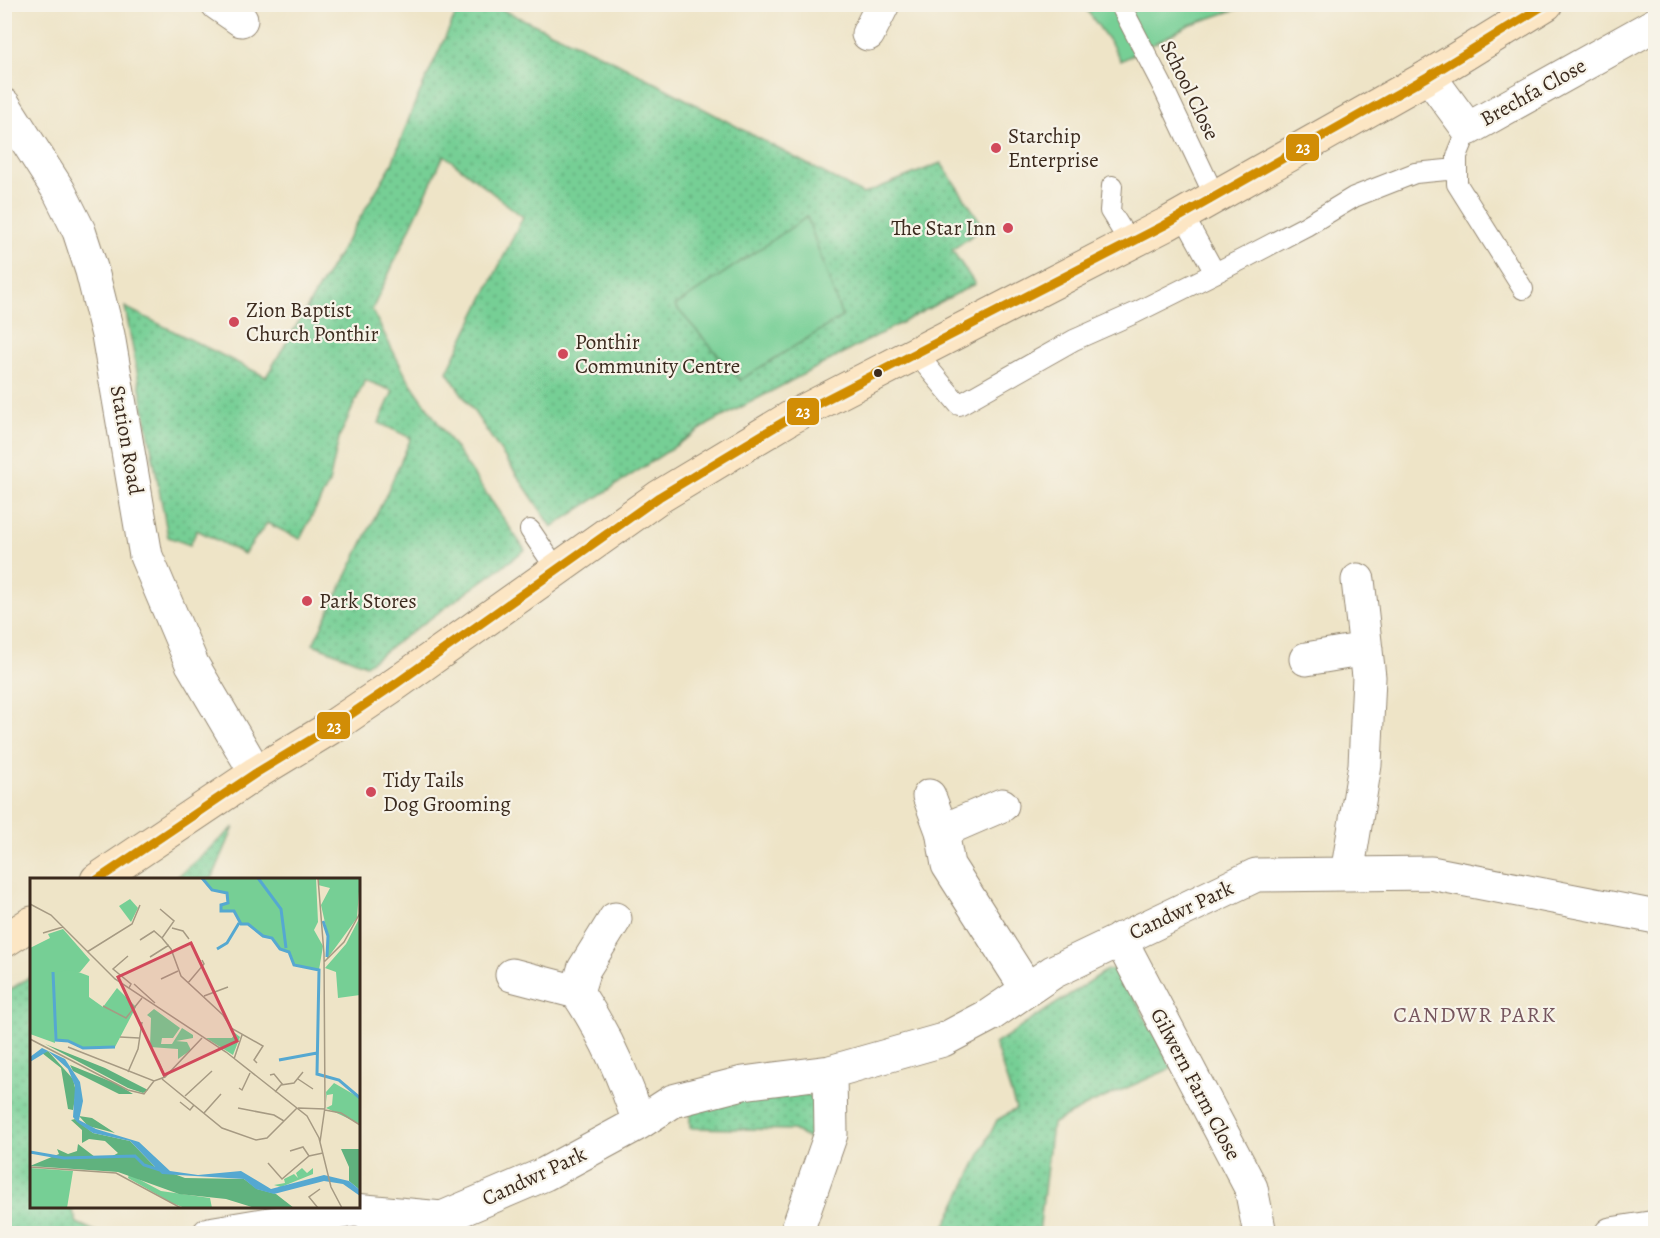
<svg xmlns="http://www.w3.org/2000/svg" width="1660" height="1238" font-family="Alegreya,serif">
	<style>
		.grass { fill: url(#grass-dots); stroke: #587c5a; stroke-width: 1.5 }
		.park { fill: #76cf95; stroke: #587c5a; stroke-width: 1.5 }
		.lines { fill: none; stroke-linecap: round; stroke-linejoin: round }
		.lane-casing { stroke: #948772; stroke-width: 22 }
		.street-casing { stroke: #948772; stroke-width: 35 }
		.secondary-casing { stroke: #948772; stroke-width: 35 }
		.lane { stroke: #fff; stroke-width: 20 }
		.street { stroke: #fff; stroke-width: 33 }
		.secondary { stroke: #fce6c4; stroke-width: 33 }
		.bus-1-casing { stroke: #f7f3e8; stroke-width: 14 }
		.bus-1 { stroke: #d18d06; stroke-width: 9 }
		.poi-dot { fill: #d1495b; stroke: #f7f3e8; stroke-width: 2 }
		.bus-dot { fill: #3b2a1e; stroke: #f7f3e8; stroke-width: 2 }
		.labels { text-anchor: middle; stroke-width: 4.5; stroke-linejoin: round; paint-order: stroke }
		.street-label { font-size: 21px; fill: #3b2a1e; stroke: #f7f3e8 }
		.poi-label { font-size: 21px; fill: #3b2a1e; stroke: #f7f3e8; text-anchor: start }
		.neighbourhood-label { font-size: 22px; letter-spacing: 1.5px; fill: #76565e; stroke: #f7f3e8 }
		.inset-river { fill: none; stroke: #55a8d1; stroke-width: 3 }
		.inset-road { fill: none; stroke: #a69a83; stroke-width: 1.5 }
		.view { fill: #d1495b; fill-opacity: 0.15; stroke: #d1495b; stroke-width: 3 }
		.inset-edge { fill: none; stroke: #3b2a1e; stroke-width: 3 }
		.line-badge { stroke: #f7f3e8; stroke-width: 2 }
		.badge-label { font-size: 16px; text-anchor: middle; font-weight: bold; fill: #fff }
	</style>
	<defs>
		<pattern id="grass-dots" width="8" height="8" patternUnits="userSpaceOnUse" patternTransform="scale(1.5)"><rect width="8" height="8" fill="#76cf95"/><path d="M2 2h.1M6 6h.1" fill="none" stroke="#62a879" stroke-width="1.8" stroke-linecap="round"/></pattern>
	</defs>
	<rect width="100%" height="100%" fill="#f7f3e8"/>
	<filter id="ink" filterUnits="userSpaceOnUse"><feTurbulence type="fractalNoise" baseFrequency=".0167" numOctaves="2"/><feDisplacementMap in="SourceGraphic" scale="12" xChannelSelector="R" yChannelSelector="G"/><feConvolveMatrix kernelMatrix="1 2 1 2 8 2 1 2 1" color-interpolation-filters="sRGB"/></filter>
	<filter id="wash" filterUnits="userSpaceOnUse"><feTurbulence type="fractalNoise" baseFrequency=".008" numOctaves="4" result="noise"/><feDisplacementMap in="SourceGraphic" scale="24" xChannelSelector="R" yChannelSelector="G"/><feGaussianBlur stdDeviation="1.35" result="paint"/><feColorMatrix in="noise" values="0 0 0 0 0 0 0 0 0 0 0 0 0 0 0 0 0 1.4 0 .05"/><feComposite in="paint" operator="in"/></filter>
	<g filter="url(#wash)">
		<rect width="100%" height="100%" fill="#eee4c7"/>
		<!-- grass -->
		<path class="grass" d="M 460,5 L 492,5 L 616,62 L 863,194 L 941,163 L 984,227 L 952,250 L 975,284 L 709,424 L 552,527 L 447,372 L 523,217 L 444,155 L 372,310 L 406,376 L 525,550 L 366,665 L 313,644 L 385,497 L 411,438 L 379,423 L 393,391 L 365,380 L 339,438 L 329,483 L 300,539 L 267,523 L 244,554 L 197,530 L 190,545 L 168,537 L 125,307 L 266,377 L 392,164 L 414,105 Z
			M 234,827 L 212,879 L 175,879 Z
			M 1114,969 L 1123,976 L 1172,1068 L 1090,1104 L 1052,1124 L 1039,1233 L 941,1234 L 997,1120 L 1016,1109 L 995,1044 L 1107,970 Z
			M 31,976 L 32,1206 L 71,1207 L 77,1223 L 99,1233 L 5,1233 L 5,993 Z
			M 796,1089 L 812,1097 C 817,1112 817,1125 811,1140 L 793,1130 L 690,1128 L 690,1111 L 727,1096 Z"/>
		<!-- park -->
		<path class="park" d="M 1083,5 L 1250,5 L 1189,25 L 1121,61 L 1112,45 Z
			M 807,217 L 842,317 L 740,380 L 675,306 Z"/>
	</g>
	<g filter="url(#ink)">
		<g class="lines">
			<!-- lane casing -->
			<g class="lane-casing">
				<path id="lane" d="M 1120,4 L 1162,85 L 1215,197
					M 1468,129 L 1457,156 L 1457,184 L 1523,289
					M 1112,186 L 1110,211 L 1130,243
					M 1183,215 L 1215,273
					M 915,352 L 959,405 L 1074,340 L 1135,313 L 1239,261 L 1306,226 L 1354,197 L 1415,173 L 1457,169
					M 530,530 L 557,570"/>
			</g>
			<!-- street casing -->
			<g class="street-casing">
				<path id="street" d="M 218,4 L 241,20
					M 868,34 L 883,4
					M 1429,76 L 1468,129 L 1656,24
					M 4,105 L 59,191 L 79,231 L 92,271 L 108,335 L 146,556 L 192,664 L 256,773
					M 1306,659 L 1366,649
					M 929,796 L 942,831 L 948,865 L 1027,989
					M 942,831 L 1002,805
					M 1347,874 L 1365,765 L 1369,677 L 1358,580
					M 615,919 L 584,969 L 577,992 C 605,1034 624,1075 639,1123
					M 1120,939 L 1251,1188 L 1260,1234
					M 512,975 L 577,992
					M 209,1234 L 354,1210 L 442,1218 L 545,1174 L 639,1123 L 673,1101 L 743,1083 L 830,1072 L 943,1040 L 990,1015 L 1053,972 L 1256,875 L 1431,873 L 1656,917
					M 796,1234 L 831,1134 L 830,1072
					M 1611,1234 L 1656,1227"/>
			</g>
			<!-- secondary casing -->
			<g class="secondary-casing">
				<path id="secondary" d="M 97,880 L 256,773 L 335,725 L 397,683 L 659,497 L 790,418 L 1165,225 L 1429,76 L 1546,4
					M 4,941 L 32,923"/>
			</g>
			<!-- lane -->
			<use href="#lane" class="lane"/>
			<!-- street -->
			<use href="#street" class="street"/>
			<!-- secondary -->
			<use href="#secondary" class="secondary"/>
			<!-- bus-1 casing -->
			<g class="bus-1-casing">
				<path id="bus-1" d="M 97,880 L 256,773 L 335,725 L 397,683 L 659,497 L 790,418 L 1165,225 L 1429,76 L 1546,4"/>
			</g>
			<!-- bus-1 -->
			<use href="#bus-1" class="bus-1"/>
		</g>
	</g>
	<!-- markers -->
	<g class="poi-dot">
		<circle cx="996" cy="148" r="6"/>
		<circle cx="1008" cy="228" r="6"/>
		<circle cx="234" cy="322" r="6"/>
		<circle cx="563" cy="354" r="6"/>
		<circle cx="307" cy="601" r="6"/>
		<circle cx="371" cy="792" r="6"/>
	</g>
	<circle class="bus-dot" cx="878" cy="373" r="5"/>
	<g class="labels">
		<!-- street labels -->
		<g class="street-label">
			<text transform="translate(1190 90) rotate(64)" y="7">School Close</text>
			<text transform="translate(1533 92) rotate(-29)" y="7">Brechfa Close</text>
			<text transform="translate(127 440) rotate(80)" y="7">Station Road</text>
			<text transform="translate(1181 910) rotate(-25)" y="7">Candwr Park</text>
			<text transform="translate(1196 1084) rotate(62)" y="7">Gilwern Farm Close</text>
			<text transform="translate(534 1176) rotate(-25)" y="7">Candwr Park</text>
		</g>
		<!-- poi labels -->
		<g class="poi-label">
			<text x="1008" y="143">Starchip<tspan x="1008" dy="24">Enterprise</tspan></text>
			<text x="996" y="235" text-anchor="end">The Star Inn</text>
			<text x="246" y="317">Zion Baptist<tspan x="246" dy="24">Church Ponthir</tspan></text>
			<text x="575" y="349">Ponthir<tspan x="575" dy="24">Community Centre</tspan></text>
			<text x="319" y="608">Park Stores</text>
			<text x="383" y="787">Tidy Tails<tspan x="383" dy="24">Dog Grooming</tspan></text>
		</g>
		<!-- neighbourhood labels -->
		<g class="neighbourhood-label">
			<text x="1475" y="1022">CANDWR PARK</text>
		</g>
	</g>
	<!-- overview -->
	<g transform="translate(30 878)">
		<rect width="330" height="330" fill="#eee4c7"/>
		<path d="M 172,0 L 286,0 L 288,44 L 284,52 L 293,68 L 289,92 L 264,87 L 259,74 L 250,71 L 242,60 L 233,58 L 218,46 L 211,46 L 204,33 L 191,33 L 191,27 L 198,25 L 197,15 L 182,12 ZM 289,0 L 330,0 L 327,40 L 297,81 L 298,58 L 291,27 L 300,10 L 288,7 ZM 100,21 L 108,30 L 101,44 L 89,28 ZM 330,39 L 330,117 L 308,120 L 306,94 L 295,90 L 316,66 ZM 33,51 L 60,82 L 50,94 L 23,94 L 25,165 L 0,156 L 0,70 L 20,60 L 18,56 ZM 124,131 L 150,150 L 143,160 L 132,160 L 131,166 L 142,166 L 152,150 L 163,157 L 163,160 L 146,163 L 157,164 L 161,172 L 148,181 L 148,171 L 120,169 L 121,140 L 117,137 ZM 205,155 L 210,159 L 203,177 L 176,160 L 202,160 ZM 304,205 L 330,220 L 330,246 L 296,230 L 302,227 L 303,216 L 297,217 L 297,224 L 296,214 ZM 0,290 L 43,293 L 37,330 L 0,330 ZM 272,290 L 277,295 L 283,290 L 283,296 L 251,309 L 244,307 L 255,305 L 254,301 L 264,296 L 268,300 L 266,295 ZM 99,296 L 131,313 L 180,320 L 182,330 L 155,330 L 142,325 L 98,300 Z" fill="#76cf95"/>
		<path d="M 15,166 L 75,190 L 118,212 L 113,215 L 98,210 ZM 18,173 L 43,201 L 46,214 L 43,232 L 38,231 L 31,190 L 12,175 ZM 40,187 L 87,206 L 103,216 L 89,216 L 43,193 ZM 49,238 L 62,240 L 85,255 L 58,248 ZM 45,241 L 63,255 L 100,263 L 125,289 L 155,300 L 214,301 L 227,311 L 246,316 L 264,330 L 225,330 L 196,321 L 149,316 L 88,294 L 0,288 L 29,276 L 27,271 L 38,276 L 47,273 L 48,266 L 65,279 L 79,280 L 88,275 L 75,263 L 59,261 L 52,265 L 52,252 L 41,242 ZM 311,271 L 330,271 L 330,312 L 319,303 L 319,289 Z" fill="#60b27e"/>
		<path d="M 43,92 L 59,98 L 59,119 L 73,129 L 87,110 L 106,129 L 85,169 L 53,170 L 38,163 L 26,162 L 23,94 Z" fill="#76cf95"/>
		<path d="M 12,170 L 35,181 L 50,204 L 53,223 L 49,242 L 66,251 L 109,264 L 140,293 L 168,297 L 211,293 L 241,311 L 294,297 L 319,303 L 330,312 L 330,318 L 313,306 L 294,303 L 244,316 L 226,311 L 214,301 L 132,296 L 100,263 L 63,255 L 47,244 L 43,239 L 45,208 L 38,191 L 18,173 L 0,184 L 0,179 Z" fill="#55a8d1"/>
		<path class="inset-river" d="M 172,0 L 182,12 L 197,15 L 198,25 L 191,27 L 191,33 L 204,33 L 211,46 L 218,46 L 233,58 L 242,60 L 250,71 L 259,74 L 264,87 L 289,92 L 287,196 L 309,202 L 330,220M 228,0 L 251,31 L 256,70M 293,43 L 298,58 L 297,79M 187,71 L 197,65 L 209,45M 23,94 L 26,162 L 38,163 L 53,170 L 85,169M 249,182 L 287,175M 0,274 L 34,280 L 105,278 L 114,287 L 130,292"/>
		<path class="inset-road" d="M 288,0 L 294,76 L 295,229 L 290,264M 0,26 L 21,37 L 85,101 L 196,174 L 277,238 L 289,260 L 301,309 L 312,330M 130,31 L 144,43 L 132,60M 142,50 L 153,53 L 159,61M 13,55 L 33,49M 110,62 L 124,53 L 132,60 L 141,71 L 151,98 L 193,137 L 201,150 L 233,168 L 224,182 L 227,185M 57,74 L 102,46 L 110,27M 98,78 L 83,91 L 101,106 L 99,110M 120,79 L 139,67M 294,84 L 314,64 L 330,35M 131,101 L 148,93M 158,105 L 174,86 L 172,82M 104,106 L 125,125M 174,118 L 198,109M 73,128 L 96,140 L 112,120M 90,159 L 109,160M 0,161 L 98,212 L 114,216 L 124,203M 38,169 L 124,203 L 135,199 L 172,160M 204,181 L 212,157M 128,182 L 135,199M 98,194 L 108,171 L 112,144M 240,197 L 244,196 L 253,207M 132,201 L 192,250 L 226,262 L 237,260 L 267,230M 268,201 L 283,211M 209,210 L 212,212 L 220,195M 245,214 L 251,207 L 264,205 L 273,194M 155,218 L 182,193M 150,224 L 160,232 L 164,227M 208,230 L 244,237 L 254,243M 268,230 L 295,231M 295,232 L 311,235 L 330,247M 174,235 L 191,216M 260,273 L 273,269 L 279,278M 238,285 L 252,301 L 279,278 L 293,275M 0,289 L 86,295 L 151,330M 288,330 L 279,319 L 290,311"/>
		<path class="view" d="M 161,65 L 207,163 L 134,197 L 88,99 Z"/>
		<rect width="330" height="330" class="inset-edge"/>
	</g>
	<g class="line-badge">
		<rect x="1285" y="133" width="35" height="29" rx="6" fill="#d18d06"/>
		<rect x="786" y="397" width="34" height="29" rx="6" fill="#d18d06"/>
		<rect x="316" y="711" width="35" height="29" rx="6" fill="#d18d06"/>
	</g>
	<g class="badge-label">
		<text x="1303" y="153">23</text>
		<text x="803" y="417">23</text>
		<text x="334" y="732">23</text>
	</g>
	<!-- margin -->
	<rect width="1660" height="1238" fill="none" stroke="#f7f3e8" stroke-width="24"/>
</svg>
